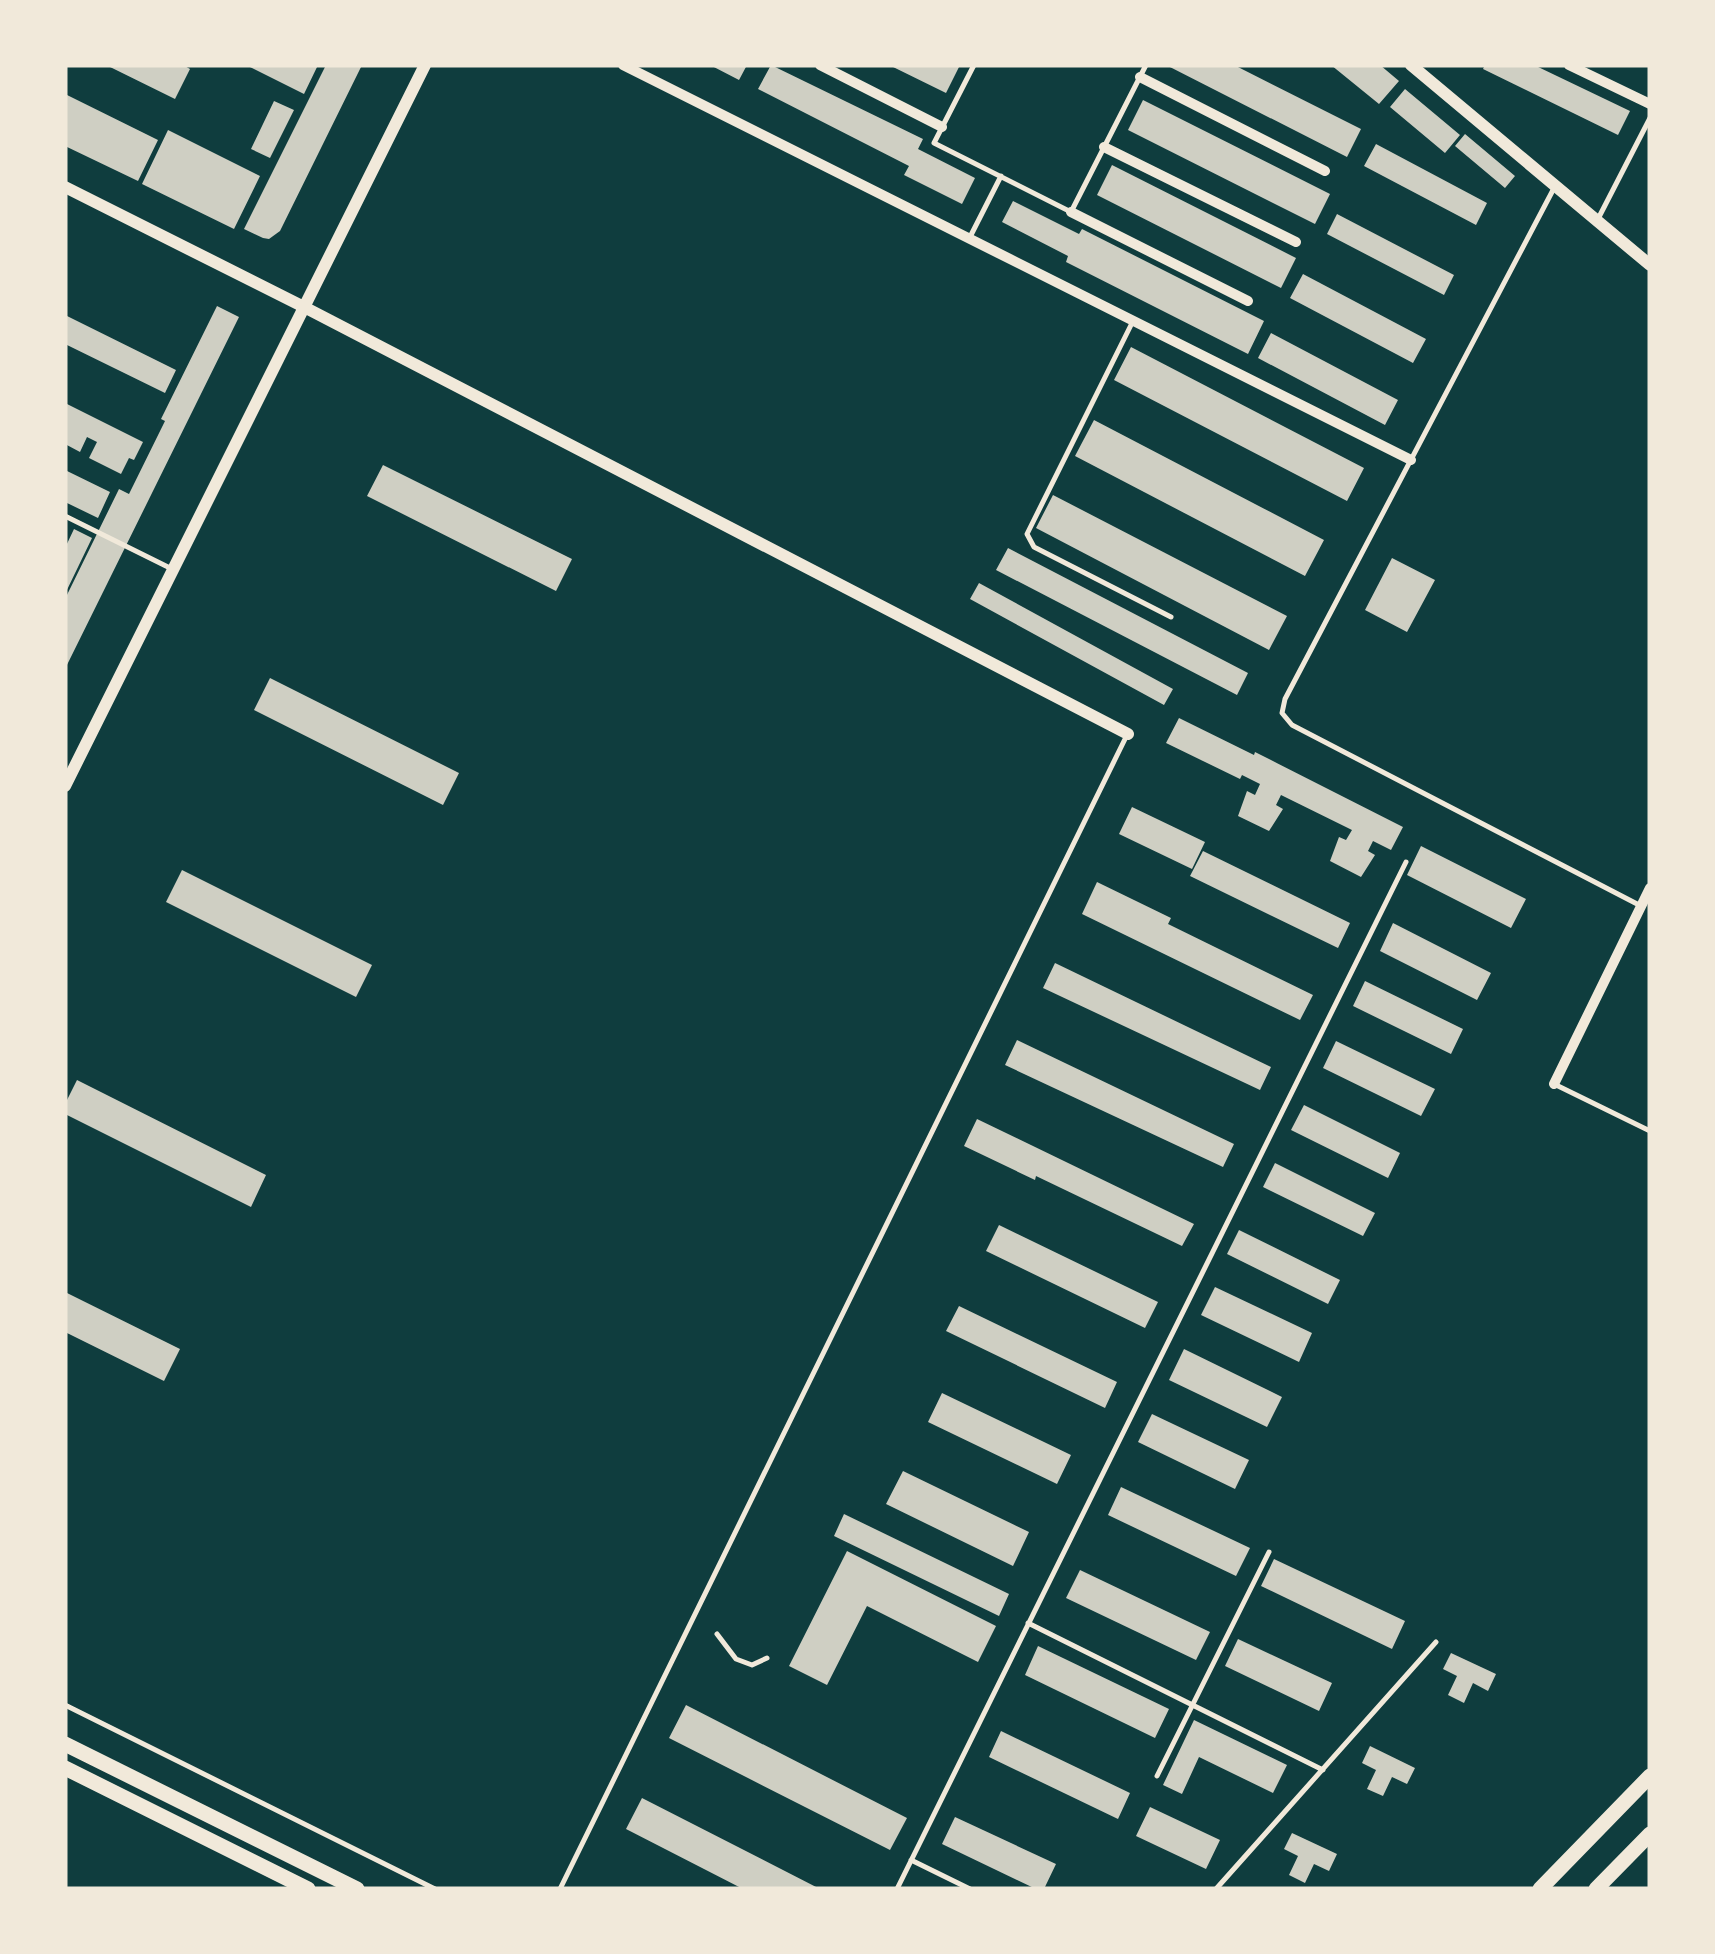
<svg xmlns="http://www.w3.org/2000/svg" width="1715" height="1954" font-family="'Source Serif 4',serif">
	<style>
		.building { fill: #cfcfc3 }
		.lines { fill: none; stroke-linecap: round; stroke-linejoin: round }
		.service { stroke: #f1e9da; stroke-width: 5 }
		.minor { stroke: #f1e9da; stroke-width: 10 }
		.tertiary { stroke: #f1e9da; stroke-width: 12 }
		.primary { stroke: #f1e9da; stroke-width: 15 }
	</style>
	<rect width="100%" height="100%" fill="#0f3d3e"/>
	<!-- building -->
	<path class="building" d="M 106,65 L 183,65 L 190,69 L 175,99 Z
		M 246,65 L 318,65 L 304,94 Z
		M 326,65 L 362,65 L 280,231 L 269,239 L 263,238 L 244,229 Z
		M 710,65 L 747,65 L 739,80 Z
		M 771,65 L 923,139 L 918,149 L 975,178 L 962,204 L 904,175 L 909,166 L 758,89 Z
		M 889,65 L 954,65 L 959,67 L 946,93 Z
		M 1166,65 L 1234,65 L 1361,129 L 1347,157 Z
		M 1331,65 L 1380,65 L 1399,81 L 1379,104 Z
		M 1485,65 L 1534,65 L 1630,111 L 1618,135 L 1483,69 Z
		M 1405,89 L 1460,135 L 1445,153 L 1390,107 Z
		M 65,94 L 158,140 L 138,181 L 65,146 Z
		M 1143,100 L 1330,194 L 1315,224 L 1128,130 Z
		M 274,101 L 294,110 L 270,158 L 251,149 Z
		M 168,130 L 260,176 L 234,229 L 142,184 Z
		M 1465,134 L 1515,176 L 1505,188 L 1455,146 Z
		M 1376,144 L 1487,203 L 1476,225 L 1364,166 Z
		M 1112,165 L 1296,258 L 1281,288 L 1097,195 Z
		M 1013,201 L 1079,234 L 1082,229 L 1264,321 L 1248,354 L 1066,262 L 1068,256 L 1002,222 Z
		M 1337,214 L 1454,275 L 1444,295 L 1327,234 Z
		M 1303,274 L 1426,339 L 1413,363 L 1290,298 Z
		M 217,306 L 239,317 L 65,669 L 65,599 L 119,489 L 129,494 L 165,421 L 161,419 Z
		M 65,315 L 176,370 L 165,393 L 65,344 Z
		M 1271,333 L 1398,400 L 1385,425 L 1258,358 Z
		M 1131,347 L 1364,468 L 1347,501 L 1114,380 Z
		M 65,403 L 143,442 L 134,460 L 129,458 L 121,474 L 89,458 L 97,442 L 87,437 L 80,452 L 65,444 Z
		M 1094,420 L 1324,540 L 1305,576 L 1075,456 Z
		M 383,465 L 572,559 L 556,591 L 367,496 Z
		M 65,470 L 110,492 L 98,518 L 65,502 Z
		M 1053,495 L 1287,616 L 1269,650 L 1036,528 Z
		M 74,529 L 92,538 L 65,594 L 65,548 Z
		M 1008,548 L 1248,673 L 1237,695 L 996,570 Z
		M 1392,558 L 1435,580 L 1407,632 L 1365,610 Z
		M 979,583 L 1173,689 L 1164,705 L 970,599 Z
		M 270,678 L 459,773 L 443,805 L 254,710 Z
		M 1179,718 L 1254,755 L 1255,752 L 1403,827 L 1391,850 L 1373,841 L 1368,851 L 1375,855 L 1361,877 L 1330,861 L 1339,837 L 1346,840 L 1352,830 L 1281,795 L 1276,805 L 1283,809 L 1269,831 L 1238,816 L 1247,791 L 1255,795 L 1260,784 L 1242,775 L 1240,779 L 1166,743 Z
		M 1132,807 L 1205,842 L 1192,869 L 1119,834 Z
		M 1421,846 L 1526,899 L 1511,928 L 1407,875 Z
		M 1203,851 L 1350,923 L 1338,948 L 1190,876 Z
		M 182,870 L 372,965 L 356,997 L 166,902 Z
		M 1097,882 L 1171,918 L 1168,924 L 1313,995 L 1300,1020 L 1082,914 Z
		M 1393,923 L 1491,973 L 1477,1000 L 1380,951 Z
		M 1055,963 L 1271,1067 L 1260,1090 L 1043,988 Z
		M 1365,981 L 1463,1029 L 1451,1054 L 1353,1006 Z
		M 1017,1040 L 1234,1144 L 1223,1167 L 1005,1065 Z
		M 1336,1041 L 1435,1089 L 1421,1116 L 1323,1068 Z
		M 77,1080 L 266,1175 L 251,1207 L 65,1114 L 65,1104 Z
		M 1304,1105 L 1400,1153 L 1388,1178 L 1291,1130 Z
		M 977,1119 L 1194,1224 L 1182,1246 L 1036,1176 L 1035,1180 L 964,1146 Z
		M 1275,1163 L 1375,1213 L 1363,1236 L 1263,1187 Z
		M 999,1225 L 1158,1302 L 1145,1328 L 986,1251 Z
		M 1239,1230 L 1340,1280 L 1328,1304 L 1227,1254 Z
		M 1215,1287 L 1312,1333 L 1299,1362 L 1201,1315 Z
		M 65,1292 L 180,1349 L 164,1381 L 65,1332 Z
		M 959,1306 L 1117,1382 L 1105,1408 L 946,1331 Z
		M 1184,1349 L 1282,1397 L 1267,1427 L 1169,1380 Z
		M 942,1393 L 1071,1455 L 1057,1484 L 928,1422 Z
		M 1152,1414 L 1249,1460 L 1235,1489 L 1138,1442 Z
		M 903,1471 L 1029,1532 L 1013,1566 L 886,1504 Z
		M 1121,1487 L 1250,1548 L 1236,1576 L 1108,1515 Z
		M 844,1514 L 1009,1594 L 999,1616 L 834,1536 Z
		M 847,1551 L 996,1626 L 978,1662 L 867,1606 L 827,1685 L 789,1666 Z
		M 1274,1559 L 1405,1621 L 1392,1649 L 1261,1586 Z
		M 1080,1570 L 1210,1632 L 1196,1660 L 1066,1598 Z
		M 1238,1639 L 1332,1683 L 1319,1711 L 1225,1666 Z
		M 1038,1646 L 1169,1709 L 1155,1738 L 1025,1675 Z
		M 1451,1653 L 1496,1674 L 1488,1691 L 1473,1683 L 1464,1703 L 1448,1695 L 1457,1676 L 1443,1669 Z
		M 686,1705 L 907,1818 L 890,1850 L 669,1738 Z
		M 1194,1720 L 1287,1765 L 1273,1793 L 1199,1757 L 1182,1794 L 1163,1785 Z
		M 1001,1731 L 1130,1793 L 1118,1819 L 989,1757 Z
		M 1370,1746 L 1415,1768 L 1407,1784 L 1392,1777 L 1383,1796 L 1367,1789 L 1376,1770 L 1362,1763 Z
		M 642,1798 L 820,1889 L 743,1889 L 626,1829 Z
		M 1150,1807 L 1220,1840 L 1206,1869 L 1136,1836 Z
		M 955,1817 L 1056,1864 L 1044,1889 L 1036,1889 L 942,1844 Z
		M 1292,1833 L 1337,1854 L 1329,1871 L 1314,1864 L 1305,1883 L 1289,1875 L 1298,1856 L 1284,1849 Z"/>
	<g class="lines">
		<!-- service -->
		<path class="service" d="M 974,65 L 934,143 L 1071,212 L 1146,65
			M 1553,190 L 1285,699 L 1282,713 L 1292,725 L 1641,906
			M 1599,217 L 1650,118
			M 969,239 L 1001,176
			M 1133,321 L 1027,534 L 1034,547 L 1171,617
			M 65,516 L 170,568
			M 1554,1084 L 1650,1131
			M 1028,1623 L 1323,1770
			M 717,1634 L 736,1659 L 752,1665 L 767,1658
			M 65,1705 L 435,1889
			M 1157,1776 L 1269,1552
			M 911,1860 L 970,1889
			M 560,1889 L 1126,737
			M 897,1889 L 1406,862
			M 1216,1889 L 1436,1642"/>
		<!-- minor -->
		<path class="minor" d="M 623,65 L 1411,460
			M 820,65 L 942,127
			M 1569,65 L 1650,104
			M 1140,77 L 1325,171
			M 1104,147 L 1296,242
			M 1071,212 L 1248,301
			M 1554,1084 L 1650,888"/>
		<!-- tertiary -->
		<path class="tertiary" d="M 1411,65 L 1650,265
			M 65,187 L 304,307 L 1128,734
			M 65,786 L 425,65"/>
		<!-- primary -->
		<path class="primary" d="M 65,1744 L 357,1889
			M 65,1768 L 308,1889
			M 1540,1889 L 1650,1776
			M 1596,1889 L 1650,1834"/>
	</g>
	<!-- border -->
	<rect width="1715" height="1954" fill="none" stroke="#f1e9da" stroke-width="135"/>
</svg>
